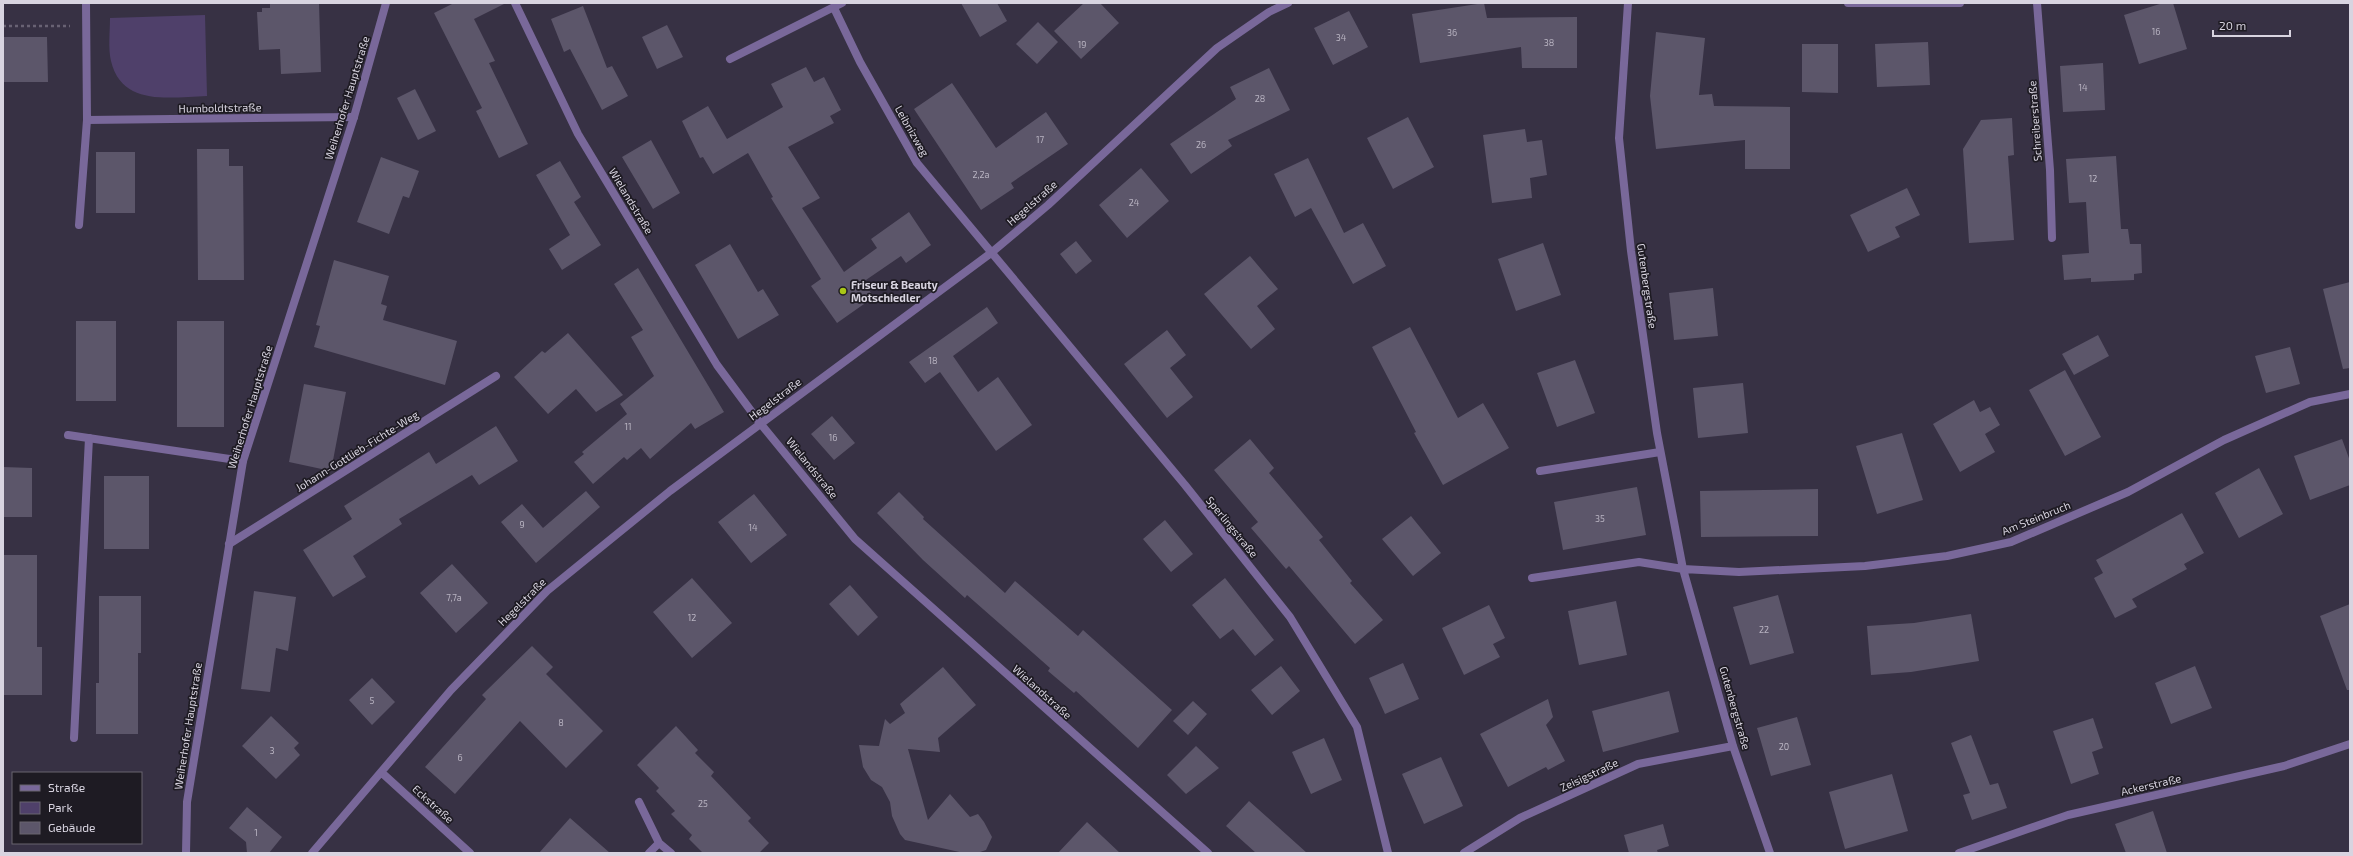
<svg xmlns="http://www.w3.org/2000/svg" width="2353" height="856" font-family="'Exo 2',sans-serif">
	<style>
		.green { fill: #4f406a }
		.building { fill: #5c566a }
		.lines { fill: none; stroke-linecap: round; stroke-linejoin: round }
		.path { stroke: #686273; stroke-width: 2.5; stroke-dasharray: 3 3; stroke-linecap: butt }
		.service { stroke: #79689a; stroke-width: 8 }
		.minor { stroke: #79689a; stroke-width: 8 }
		.tertiary { stroke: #79689a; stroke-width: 8 }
		.poi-dot { fill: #aac717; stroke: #1e1b23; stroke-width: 1.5 }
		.labels { text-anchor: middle; stroke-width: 3.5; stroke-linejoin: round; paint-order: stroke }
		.number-label { font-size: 9px; fill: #b9b4c2 }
		.street-label { font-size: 11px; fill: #d8d4e0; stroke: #1e1b23 }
		.poi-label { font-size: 11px; font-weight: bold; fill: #d8d4e0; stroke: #1e1b23; text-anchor: start }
	</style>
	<rect width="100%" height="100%" fill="#373144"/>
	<!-- green -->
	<path class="green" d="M 205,15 L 207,96 C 170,97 122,107 111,61 C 108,48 110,32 110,18 Z"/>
	<!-- building -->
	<path class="building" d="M 270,3 L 319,3 L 321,72 L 281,74 L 280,49 L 259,50 L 257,12 L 262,12 L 262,8 L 270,8 Z
		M 454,3 L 506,3 L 474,19 L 495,61 L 489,63 L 528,144 L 499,158 L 476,111 L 482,108 L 434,13 Z
		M 961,3 L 997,3 L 1007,21 L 980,37 Z
		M 1084,3 L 1100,3 L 1119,23 L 1081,59 L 1054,31 Z
		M 1484,3 L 1487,18 L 1577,17 L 1577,68 L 1522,68 L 1521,47 L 1420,63 L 1412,14 Z
		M 2163,3 L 2173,3 L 2187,49 L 2139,64 L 2124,15 Z
		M 583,6 L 607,68 L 612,66 L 628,96 L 602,110 L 570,49 L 564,52 L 551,19 Z
		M 1349,11 L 1368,47 L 1333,65 L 1314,28 Z
		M 1038,22 L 1058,42 L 1037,64 L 1016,44 Z
		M 667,25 L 683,57 L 657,69 L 642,37 Z
		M 1656,32 L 1705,38 L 1699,95 L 1712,94 L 1714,106 L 1790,107 L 1790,169 L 1745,169 L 1745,140 L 1656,149 L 1650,96 Z
		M 3,37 L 47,37 L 48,82 L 3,82 Z
		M 1928,42 L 1930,85 L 1877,87 L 1875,44 Z
		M 1802,44 L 1838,44 L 1838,93 L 1802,92 Z
		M 2103,63 L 2105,110 L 2063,112 L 2060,66 Z
		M 806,67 L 814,82 L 824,77 L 841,110 L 830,116 L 834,123 L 788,147 L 820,198 L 802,208 L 844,272 L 877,248 L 871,239 L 909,212 L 931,245 L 906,263 L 901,256 L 863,282 L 874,297 L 837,323 L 811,286 L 821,279 L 771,198 L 773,197 L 748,153 L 713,174 L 703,157 L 700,158 L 682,121 L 708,106 L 727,139 L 783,107 L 771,84 Z
		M 1269,68 L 1290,110 L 1228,140 L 1232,146 L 1191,174 L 1170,144 L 1236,99 L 1230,87 Z
		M 952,83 L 996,148 L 1046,112 L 1068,144 L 1011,183 L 1014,188 L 981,210 L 914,109 Z
		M 415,89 L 436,131 L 418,140 L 397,98 Z
		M 1408,117 L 1434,167 L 1393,189 L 1367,138 Z
		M 2012,118 L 2014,155 L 2008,156 L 2014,240 L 1969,243 L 1963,149 L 1981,120 Z
		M 1525,129 L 1527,142 L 1542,140 L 1547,175 L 1530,178 L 1532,198 L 1492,203 L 1483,135 Z
		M 651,140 L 680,193 L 653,209 L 622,157 Z
		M 197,149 L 229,149 L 229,166 L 243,166 L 244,280 L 198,280 Z
		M 96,152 L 135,152 L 135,213 L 96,213 Z
		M 2116,156 L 2121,229 L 2128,229 L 2130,244 L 2141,244 L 2142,273 L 2134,274 L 2134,280 L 2091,282 L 2091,278 L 2064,280 L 2062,255 L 2089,253 L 2086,202 L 2069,203 L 2066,159 Z
		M 381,157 L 419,171 L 409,198 L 403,196 L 389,234 L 357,222 Z
		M 1308,158 L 1344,233 L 1363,223 L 1386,266 L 1353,284 L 1311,208 L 1295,217 L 1274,174 Z
		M 560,161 L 581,197 L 574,202 L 601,245 L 562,270 L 549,249 L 570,235 L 536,175 Z
		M 1141,168 L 1169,201 L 1127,238 L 1099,205 Z
		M 1907,188 L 1920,215 L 1895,227 L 1900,237 L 1868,252 L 1850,215 Z
		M 1076,241 L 1092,261 L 1076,274 L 1060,254 Z
		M 1543,243 L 1561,295 L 1516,311 L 1498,259 Z
		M 730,244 L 758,292 L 763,289 L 779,315 L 738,339 L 695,265 Z
		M 1250,256 L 1278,289 L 1257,306 L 1275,329 L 1251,349 L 1204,294 Z
		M 334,260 L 389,276 L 381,304 L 387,306 L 383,320 L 457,341 L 445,385 L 314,347 L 320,326 L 316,325 Z
		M 638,268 L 724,412 L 695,429 L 691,423 L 650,459 L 641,448 L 627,460 L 624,457 L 593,484 L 574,462 L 584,454 L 582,452 L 627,414 L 620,404 L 654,376 L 631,337 L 643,330 L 614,284 Z
		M 2350,282 L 2350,368 L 2343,369 L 2323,289 Z
		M 1713,288 L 1718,336 L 1674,340 L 1669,293 Z
		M 987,307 L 998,323 L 953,356 L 978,392 L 998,377 L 1032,425 L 996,451 L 940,372 L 925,383 L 909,362 Z
		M 76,321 L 116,321 L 116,401 L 76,401 Z
		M 177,321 L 224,321 L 224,427 L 177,427 Z
		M 1410,327 L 1458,418 L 1483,403 L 1509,448 L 1443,485 L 1414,433 L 1416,432 L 1372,347 Z
		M 1167,330 L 1186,355 L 1170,368 L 1193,397 L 1167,418 L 1124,364 Z
		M 568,333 L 623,395 L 596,412 L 576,389 L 548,414 L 514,377 L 542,351 L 545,353 Z
		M 2098,335 L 2109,356 L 2074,375 L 2062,354 Z
		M 2290,347 L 2300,384 L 2266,393 L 2255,356 Z
		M 1575,360 L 1595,413 L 1557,427 L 1537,373 Z
		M 2065,370 L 2101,437 L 2065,456 L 2029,390 Z
		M 1743,383 L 1748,433 L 1698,438 L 1693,388 Z
		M 304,384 L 346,392 L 331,471 L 289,462 Z
		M 1974,400 L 1980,412 L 1990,407 L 2000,425 L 1985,434 L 1995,452 L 1960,472 L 1933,424 Z
		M 832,416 L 855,443 L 834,460 L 811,434 Z
		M 496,426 L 518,461 L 479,485 L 472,475 L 399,519 L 402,524 L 353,556 L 366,577 L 333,597 L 303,550 L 352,519 L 344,506 L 429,452 L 436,464 Z
		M 1902,433 L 1923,500 L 1877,514 L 1856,446 Z
		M 1250,439 L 1274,468 L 1269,473 L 1323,537 L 1319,540 L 1352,581 L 1350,583 L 1383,620 L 1355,644 L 1289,566 L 1286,569 L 1251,528 L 1258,522 L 1214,470 Z
		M 2342,439 L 2350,461 L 2350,485 L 2310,500 L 2294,456 Z
		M 3,467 L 32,468 L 32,517 L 3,517 Z
		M 2259,468 L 2283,514 L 2239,538 L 2215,493 Z
		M 104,476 L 149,476 L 149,549 L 104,549 Z
		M 1637,487 L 1646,535 L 1563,550 L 1554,502 Z
		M 1818,489 L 1818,536 L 1701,537 L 1700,491 Z
		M 586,491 L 600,507 L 536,563 L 501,522 L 522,504 L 543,528 Z
		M 899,492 L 924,517 L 923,519 L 1005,593 L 1015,581 L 1078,636 L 1083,630 L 1172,710 L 1138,748 L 1076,691 L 1074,693 L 1048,671 L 1050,668 L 967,595 L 965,598 L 923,560 L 877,513 Z
		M 754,494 L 787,535 L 751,563 L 718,522 Z
		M 2182,513 L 2204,553 L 2184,564 L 2187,569 L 2132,599 L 2137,607 L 2115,618 L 2094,578 L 2103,573 L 2096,560 Z
		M 1411,516 L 1441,553 L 1413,576 L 1382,539 Z
		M 1165,520 L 1193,554 L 1171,572 L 1143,539 Z
		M 3,555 L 37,555 L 37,647 L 42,647 L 42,695 L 3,695 Z
		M 452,564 L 488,603 L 456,633 L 420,593 Z
		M 692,578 L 732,623 L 692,658 L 653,612 Z
		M 1225,578 L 1274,640 L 1255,656 L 1233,629 L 1220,639 L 1192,605 Z
		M 850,585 L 878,617 L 858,636 L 829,604 Z
		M 254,591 L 296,597 L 288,651 L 276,648 L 270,692 L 241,689 Z
		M 1778,595 L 1794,653 L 1750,665 L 1733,607 Z
		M 99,596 L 141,596 L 141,653 L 138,653 L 138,734 L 96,734 L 96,683 L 99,683 Z
		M 1616,601 L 1627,655 L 1579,665 L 1568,611 Z
		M 2350,604 L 2350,690 L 2347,690 L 2320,616 Z
		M 1489,605 L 1505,638 L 1493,644 L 1500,657 L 1464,675 L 1442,628 Z
		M 1971,614 L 1979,661 L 1911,672 L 1871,675 L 1867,626 L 1914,623 Z
		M 532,646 L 553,667 L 546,674 L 603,731 L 566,768 L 520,721 L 455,794 L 425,767 L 486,699 L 482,695 Z
		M 1403,663 L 1419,699 L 1385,714 L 1369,678 Z
		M 1281,666 L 1300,691 L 1272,715 L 1251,690 Z
		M 2195,666 L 2212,708 L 2171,724 L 2155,683 Z
		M 943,667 L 976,705 L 938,738 L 940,752 L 908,749 L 928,820 L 950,794 L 970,817 L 978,814 L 984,822 L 992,837 L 986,850 L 977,853 L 964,853 L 905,840 L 900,834 L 892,816 L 890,802 L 882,787 L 871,780 L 863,767 L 859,745 L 879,746 L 885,719 L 890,724 L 905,713 L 900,704 Z
		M 372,678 L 395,702 L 372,725 L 349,700 Z
		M 1669,691 L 1679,732 L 1603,752 L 1592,711 Z
		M 1548,699 L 1553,717 L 1546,725 L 1565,761 L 1548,770 L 1546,767 L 1508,787 L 1480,734 Z
		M 1193,701 L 1207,714 L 1188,735 L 1173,721 Z
		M 271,716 L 299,743 L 294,748 L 300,755 L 276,779 L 242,746 Z
		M 1797,717 L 1811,765 L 1771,776 L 1757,728 Z
		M 2093,718 L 2103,748 L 2092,752 L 2099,774 L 2071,784 L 2053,731 Z
		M 676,726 L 698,750 L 695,753 L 714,772 L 711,776 L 751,818 L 748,821 L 769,843 L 759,853 L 703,853 L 689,839 L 692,835 L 671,814 L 675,811 L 656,791 L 659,788 L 637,765 Z
		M 1971,735 L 1990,785 L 1998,783 L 2007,808 L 1972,820 L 1963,795 L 1970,793 L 1951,743 Z
		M 1324,738 L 1342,780 L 1311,794 L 1292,752 Z
		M 1196,746 L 1219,768 L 1186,794 L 1167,775 Z
		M 1441,757 L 1463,806 L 1424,824 L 1402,774 Z
		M 1892,774 L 1908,831 L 1845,849 L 1829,792 Z
		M 1249,801 L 1307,853 L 1256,853 L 1226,826 Z
		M 247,807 L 282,837 L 269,853 L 247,853 L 246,842 L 229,828 Z
		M 2153,811 L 2167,853 L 2126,853 L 2115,824 Z
		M 570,818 L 610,853 L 539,853 Z
		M 1087,822 L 1120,853 L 1058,853 Z
		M 1663,824 L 1669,846 L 1657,850 L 1658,853 L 1629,853 L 1624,835 Z"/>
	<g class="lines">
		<!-- path -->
		<path class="path" d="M 3,26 L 70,26"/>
		<!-- service -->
		<path class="service" d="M 2037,3 L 2050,170 L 2052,238
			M 79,225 L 87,120
			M 1540,471 L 1660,452
			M 74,738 L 89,438
			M 639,802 L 659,843 L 671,853
			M 649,853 L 659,843"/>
		<!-- minor -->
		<path class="minor" d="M 86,3 L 87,120 L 354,117
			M 515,3 L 578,134 L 717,365 L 760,423 L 855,539 L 1208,853
			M 1628,3 L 1619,138 L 1631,251 L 1657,433 L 1683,569 L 1733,746 L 1770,853
			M 1848,3 L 1960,3
			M 834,8 L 860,62 L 917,163 L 1185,485 L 1290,617 L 1357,727 L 1388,853
			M 730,59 L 842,3
			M 68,435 L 243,461
			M 229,544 L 496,376
			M 1532,578 L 1639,562 L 1683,569 L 1739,572 L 1865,566 L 1947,556 L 2011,542 L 2128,492 L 2224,440 L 2310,402 L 2350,394
			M 381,772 L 470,853
			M 312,853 L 451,690 L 547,591 L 670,491 L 991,253 L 1048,205 L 1217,48 L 1269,12 L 1288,3
			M 1464,853 L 1520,818 L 1638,764 L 1733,746
			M 1959,853 L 2068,815 L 2284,766 L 2350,744"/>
		<!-- tertiary -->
		<path class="tertiary" d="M 186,853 L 187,802 L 243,461 L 354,117 L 386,3"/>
	</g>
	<!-- markers -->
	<circle class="poi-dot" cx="843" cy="291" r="4"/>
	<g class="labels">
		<!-- number labels -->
		<g class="number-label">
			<text x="2156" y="35">16</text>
			<text x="1452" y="36">36</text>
			<text x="1341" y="41">34</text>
			<text x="1549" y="46">38</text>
			<text x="1082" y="48">19</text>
			<text x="2083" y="91">14</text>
			<text x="1260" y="102">28</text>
			<text x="1040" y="143">17</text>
			<text x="1201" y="148">26</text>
			<text x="981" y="178">2,2a</text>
			<text x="2093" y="182">12</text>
			<text x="1134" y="206">24</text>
			<text x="933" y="364">18</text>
			<text x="628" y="430">11</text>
			<text x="833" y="441">16</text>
			<text x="1600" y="522">35</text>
			<text x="522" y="528">9</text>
			<text x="753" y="531">14</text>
			<text x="454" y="601">7,7a</text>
			<text x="692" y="621">12</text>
			<text x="1764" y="633">22</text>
			<text x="372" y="704">5</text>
			<text x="561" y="726">8</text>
			<text x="1784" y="750">20</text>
			<text x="272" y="754">3</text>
			<text x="460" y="761">6</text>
			<text x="703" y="807">25</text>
			<text x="256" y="836">1</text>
		</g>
		<!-- street labels -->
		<g class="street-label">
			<text transform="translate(347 98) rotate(-73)" y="4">Weiherhofer Hauptstraße</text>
			<text transform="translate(220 108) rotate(-1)" y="4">Humboldtstraße</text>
			<text transform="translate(2035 121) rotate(-94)" y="4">Schreiberstraße</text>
			<text transform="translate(912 131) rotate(60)" y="4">Leibnizweg</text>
			<text transform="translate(631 201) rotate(59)" y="4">Wielandstraße</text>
			<text transform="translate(1032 203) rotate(-41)" y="4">Hegelstraße</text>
			<text transform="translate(1647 286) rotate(82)" y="4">Gutenbergstraße</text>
			<text transform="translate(775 399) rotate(-37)" y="4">Hegelstraße</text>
			<text transform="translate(250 407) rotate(-73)" y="4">Weiherhofer Hauptstraße</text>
			<text transform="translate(357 451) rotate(-32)" y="4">Johann-Gottlieb-Fichte-Weg</text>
			<text transform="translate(812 468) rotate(51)" y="4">Wielandstraße</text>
			<text transform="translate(2036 518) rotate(-22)" y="4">Am Steinbruch</text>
			<text transform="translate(1232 527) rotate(51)" y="4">Sperlingstraße</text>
			<text transform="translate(522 602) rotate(-45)" y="4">Hegelstraße</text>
			<text transform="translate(1042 692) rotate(42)" y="4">Wielandstraße</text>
			<text transform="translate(1735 708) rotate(74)" y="4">Gutenbergstraße</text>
			<text transform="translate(188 726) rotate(-81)" y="4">Weiherhofer Hauptstraße</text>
			<text transform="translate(1589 775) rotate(-25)" y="4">Zeisigstraße</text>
			<text transform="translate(2151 785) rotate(-13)" y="4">Ackerstraße</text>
			<text transform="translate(433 804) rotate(42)" y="4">Eckstraße</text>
		</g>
		<!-- poi labels -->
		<g class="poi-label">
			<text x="851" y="289">Friseur &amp; Beauty<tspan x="851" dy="13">Motschiedler</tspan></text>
		</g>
	</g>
	<!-- border -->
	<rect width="2353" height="856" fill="none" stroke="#d8d4e0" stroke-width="8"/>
	<!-- legend -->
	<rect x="12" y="772" width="130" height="72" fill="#1e1b23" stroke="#68656f"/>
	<rect x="20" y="785" width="20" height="6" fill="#79689a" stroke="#68656f"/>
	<text x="48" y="792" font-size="12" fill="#d8d4e0">Straße</text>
	<rect x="20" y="802" width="20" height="12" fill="#4f406a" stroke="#68656f"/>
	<text x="48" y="812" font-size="12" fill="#d8d4e0">Park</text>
	<rect x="20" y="822" width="20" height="12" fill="#5c566a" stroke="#68656f"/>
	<text x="48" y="832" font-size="12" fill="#d8d4e0">Gebäude</text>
	<!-- scale -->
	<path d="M2213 30v6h77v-6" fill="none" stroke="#d8d4e0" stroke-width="2"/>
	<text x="2219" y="30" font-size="12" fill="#d8d4e0" stroke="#1e1b23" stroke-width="3" paint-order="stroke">20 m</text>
</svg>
